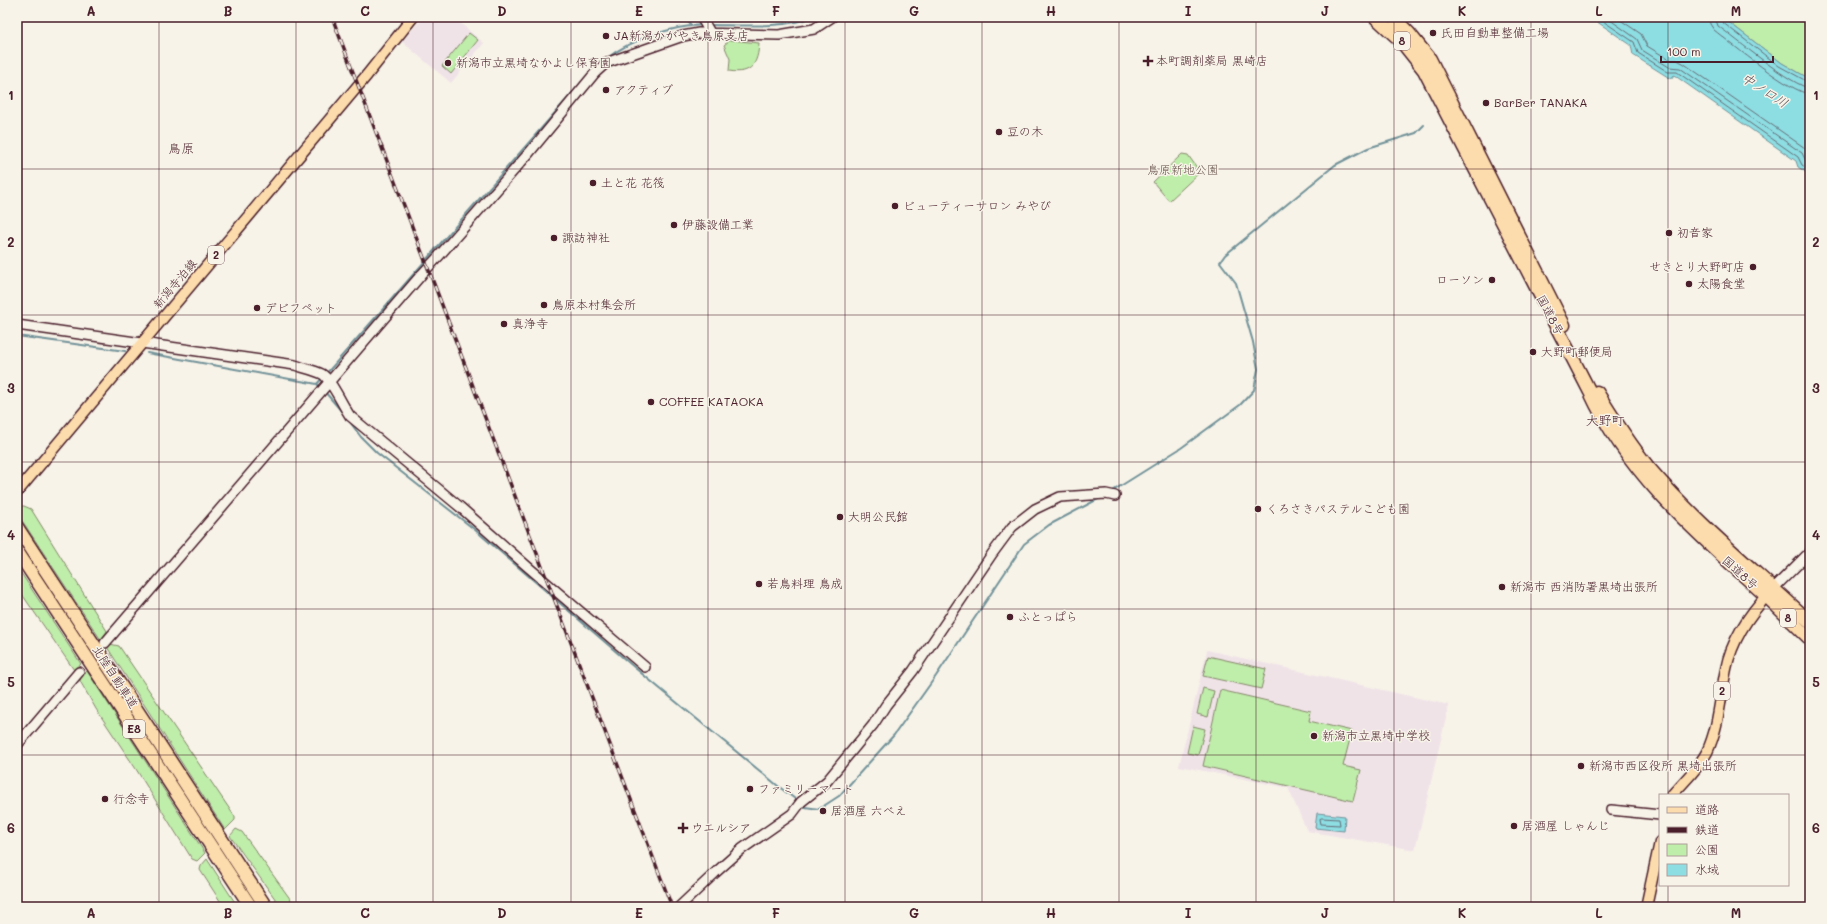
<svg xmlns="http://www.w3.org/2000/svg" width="1827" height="924" font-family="Mali,'Klee One',sans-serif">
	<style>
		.built { fill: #f0e3e8 }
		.green { fill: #bfedaa; stroke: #84866a }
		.water { fill: #8ddee3; stroke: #729299 }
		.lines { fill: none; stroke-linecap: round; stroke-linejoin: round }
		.shore { stroke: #656b75; stroke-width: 1 }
		.stream { stroke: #729299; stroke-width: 2 }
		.secondary-casing { stroke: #4a1f2b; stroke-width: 12 }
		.primary-casing { stroke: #4a1f2b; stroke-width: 13 }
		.highway-casing { stroke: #4a1f2b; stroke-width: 15 }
		.secondary { stroke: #f7f3e8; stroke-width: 9 }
		.primary { stroke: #fcdcac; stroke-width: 10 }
		.highway { stroke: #fcdcac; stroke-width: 12 }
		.rail-casing { stroke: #4a1f2b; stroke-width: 3.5 }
		.rail { stroke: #f7f3e8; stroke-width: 2; stroke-dasharray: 6; stroke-linecap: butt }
		.grid { fill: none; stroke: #4a1f2b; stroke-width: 1; stroke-opacity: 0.55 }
		.poi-dot { fill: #4a1f2b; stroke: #f7f3e8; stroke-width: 1.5 }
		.labels { text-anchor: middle; stroke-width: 3; stroke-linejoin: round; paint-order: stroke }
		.shield { fill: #f7f3e8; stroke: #7e5f64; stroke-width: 1 }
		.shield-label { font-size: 11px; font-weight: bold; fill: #4a1f2b }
		.poi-label { font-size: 12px; fill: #4a1f2b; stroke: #f7f3e8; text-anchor: start }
		.park-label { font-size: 12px; fill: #67524b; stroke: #f7f3e8 }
		.street-label { font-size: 12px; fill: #4a1f2b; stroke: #f7f3e8 }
		.water-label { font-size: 13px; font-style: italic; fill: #5b4f59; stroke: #f7f3e8 }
		.neighbourhood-label { font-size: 13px; fill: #4a1f2b; stroke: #f7f3e8 }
		.neatline { fill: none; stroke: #4a1f2b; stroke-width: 1.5 }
		.grid-label { font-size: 13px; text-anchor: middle; font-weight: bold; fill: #4a1f2b }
	</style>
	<rect width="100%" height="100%" fill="#f7f3e8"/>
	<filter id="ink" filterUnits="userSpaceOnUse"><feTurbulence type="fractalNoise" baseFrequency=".025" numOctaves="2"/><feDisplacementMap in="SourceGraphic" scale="8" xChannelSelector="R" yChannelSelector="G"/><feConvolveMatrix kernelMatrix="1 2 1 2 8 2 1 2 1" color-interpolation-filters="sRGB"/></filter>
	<g filter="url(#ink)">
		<!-- built -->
		<path class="built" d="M 423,17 L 453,17 L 484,43 L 451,83 L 402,42 Z
			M 1207,650 L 1449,705 L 1415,850 L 1307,831 L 1288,788 L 1179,766 Z"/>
		<!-- green -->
		<path class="green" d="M 1722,17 L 1810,17 L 1810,79 L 1782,63 Z
			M 469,33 L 478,40 L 451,74 L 442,66 Z
			M 730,40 L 759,43 C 758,63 752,75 729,71 L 730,59 L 724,45 Z
			M 1182,154 L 1188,155 L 1200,172 L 1169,201 L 1153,182 Z
			M 17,506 L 24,506 L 31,509 L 107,631 L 101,640 L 17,513 Z
			M 17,567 L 81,664 L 74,670 L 17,587 Z
			M 110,644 L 119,646 L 235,817 L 235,820 L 225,830 L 107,647 Z
			M 1208,656 L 1266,669 L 1261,689 L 1203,676 Z
			M 87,671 L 205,853 L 197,861 L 192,859 L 136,769 L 96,709 L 80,681 L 81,677 Z
			M 1203,688 L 1214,691 L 1208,717 L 1197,714 Z
			M 1220,690 L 1311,711 L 1309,721 L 1352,731 L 1343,766 L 1361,770 L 1353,801 L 1203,766 Z
			M 1193,726 L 1205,729 L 1198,755 L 1187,753 Z
			M 236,829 L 242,832 L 296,907 L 281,907 L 230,836 Z
			M 207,859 L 238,907 L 224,907 L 200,870 L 201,866 Z"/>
		<!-- water -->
		<path class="water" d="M 1590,17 L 1722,17 L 1782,63 L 1810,79 L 1810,175 L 1798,167 L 1796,161 L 1674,75 L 1671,79 L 1633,55 L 1631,45 Z
			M 1317,813 L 1345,816 L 1344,831 L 1315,828 Z"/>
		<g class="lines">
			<!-- shore -->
			<path class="shore" d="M 1597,17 L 1634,42 L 1638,53 L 1668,72 L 1677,72 L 1798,157 L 1802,165 L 1810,170
				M 1606,17 L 1637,39 L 1642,50 L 1669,67 L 1680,68 L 1802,153 L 1806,161 L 1810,164
				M 1616,17 L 1641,34 L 1647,46 L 1670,60 L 1677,60 L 1683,63 L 1805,148 L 1810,155
				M 1709,17 L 1710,24 L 1714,30 C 1732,44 1791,93 1810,94
				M 1715,17 L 1718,26 C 1735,38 1793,87 1810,88
				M 1720,17 L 1722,22 L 1779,66 L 1810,83
				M 1322,818 L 1339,819 L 1340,825 L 1321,824 L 1320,819 Z"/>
			<!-- stream -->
			<path class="stream" d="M 684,17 L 692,26
				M 709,25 C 738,25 785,29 811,17
				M 606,59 C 629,40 673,26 702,25
				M 17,336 L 125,351
				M 147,353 L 317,384 L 321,388
				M 326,374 L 588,75
				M 317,384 L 323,377
				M 325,392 L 343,413
				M 347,418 L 361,437 L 377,453 L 474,529 L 635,668 L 778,786 L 799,802
				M 1111,492 L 1181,448 L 1240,405 L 1254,390 L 1258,369 L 1253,342 L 1236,283 L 1220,262 L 1225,255 L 1335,165 L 1368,148 L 1416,133 L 1424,125
				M 802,804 L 805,807 L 819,809 L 839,796 L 894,735 L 936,676 L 1024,544 L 1049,525 L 1100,498"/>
			<!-- secondary casing -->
			<g class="secondary-casing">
				<path id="secondary" d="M 701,17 L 711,34
					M 17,325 L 295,365 C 303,368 314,370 322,374 C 330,378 343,406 350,416 L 460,507 L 528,567 L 645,667
					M 1774,588 L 1810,552
					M 105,643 L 422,274 L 438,257 L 529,153 L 595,73 L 606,63 L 683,36 L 699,33 L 779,35 L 814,29 L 832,17
					M 17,745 L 79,672
					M 1611,810 L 1660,815
					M 679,907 L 715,873 L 742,849 L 792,814 L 801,802 L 827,781 L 873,725 L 886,705 L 913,671 L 992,554 L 1012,527 L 1035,509 L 1060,497 L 1106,494 L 1115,496"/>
			</g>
			<!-- primary casing -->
			<g class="primary-casing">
				<path id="primary" d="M 17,492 L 367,75 L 413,17
					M 1672,795 C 1684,781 1698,769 1707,752 C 1719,727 1720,697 1726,669 C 1732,639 1750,613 1771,591
					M 1646,907 L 1660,842"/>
			</g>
			<!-- highway casing -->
			<g class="highway-casing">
				<path id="highway" d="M 1375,17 L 1401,41 L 1424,70 L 1590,392 C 1628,475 1699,535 1765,595 C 1780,609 1795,625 1810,639
					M 1393,17 L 1409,33 L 1430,59 L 1564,325
					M 1597,392 C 1613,418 1630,444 1649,468 C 1697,524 1756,571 1810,622
					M 17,527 L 266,907
					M 17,551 L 251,907"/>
			</g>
			<!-- secondary -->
			<use href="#secondary" class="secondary"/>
			<!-- primary -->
			<use href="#primary" class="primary"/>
			<!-- highway -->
			<use href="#highway" class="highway"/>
			<!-- rail casing -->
			<g class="rail-casing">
				<path id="rail" d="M 332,17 L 672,907"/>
			</g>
			<!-- rail -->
			<use href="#rail" class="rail"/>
		</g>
	</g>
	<!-- grid -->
	<path class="grid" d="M 159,17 L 159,907M 296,17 L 296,907M 433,17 L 433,907M 571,17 L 571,907M 708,17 L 708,907M 845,17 L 845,907M 982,17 L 982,907M 1119,17 L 1119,907M 1256,17 L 1256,907M 1394,17 L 1394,907M 1531,17 L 1531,907M 1668,17 L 1668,795M 17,169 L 1810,169M 17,315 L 1810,315M 17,462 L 1810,462M 17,609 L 1810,609M 17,755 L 1810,755M 1668,885 L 1668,907"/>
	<!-- markers -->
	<g class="poi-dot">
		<circle cx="1433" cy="33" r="4"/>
		<circle cx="606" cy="36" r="4"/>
		<path d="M1146 55h4v4h4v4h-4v4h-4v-4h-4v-4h4z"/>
		<circle cx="448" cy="63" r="4"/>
		<circle cx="606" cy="90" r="4"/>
		<circle cx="1486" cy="103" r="4"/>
		<circle cx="999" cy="132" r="4"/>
		<circle cx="593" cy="183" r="4"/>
		<circle cx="895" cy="206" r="4"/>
		<circle cx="674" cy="225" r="4"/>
		<circle cx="1669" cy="233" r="4"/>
		<circle cx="554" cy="238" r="4"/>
		<circle cx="1753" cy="267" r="4"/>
		<circle cx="1492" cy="280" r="4"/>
		<circle cx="1689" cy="284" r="4"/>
		<circle cx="544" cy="305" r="4"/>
		<circle cx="257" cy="308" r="4"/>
		<circle cx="504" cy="324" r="4"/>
		<circle cx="1533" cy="352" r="4"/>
		<circle cx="651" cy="402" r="4"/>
		<circle cx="1258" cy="509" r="4"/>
		<circle cx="840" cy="517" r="4"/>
		<circle cx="759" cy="584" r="4"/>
		<circle cx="1502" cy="587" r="4"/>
		<circle cx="1010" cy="617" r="4"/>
		<circle cx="1314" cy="736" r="4"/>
		<circle cx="1581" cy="766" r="4"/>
		<circle cx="750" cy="789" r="4"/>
		<circle cx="105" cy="799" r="4"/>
		<circle cx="823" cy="811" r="4"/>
		<circle cx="1514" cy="826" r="4"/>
		<path d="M681 822h4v4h4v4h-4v4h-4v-4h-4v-4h4z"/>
	</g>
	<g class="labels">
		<!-- shield labels -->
		<g class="shield">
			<rect x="1394" y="32" width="16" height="18" rx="3"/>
			<rect x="208" y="246" width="16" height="18" rx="3"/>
			<rect x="1780" y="609" width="16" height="18" rx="3"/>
			<rect x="1714" y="682" width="16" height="18" rx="3"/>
			<rect x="123" y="720" width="22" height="18" rx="3"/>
		</g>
		<g class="shield-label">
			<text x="1402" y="45">8</text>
			<text x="216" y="259">2</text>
			<text x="1788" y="622">8</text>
			<text x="1722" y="695">2</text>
			<text x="134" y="733">E8</text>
		</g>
		<!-- poi labels -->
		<g class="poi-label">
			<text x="1441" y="37">氏田自動車整備工場</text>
			<text x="614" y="40">JA新潟かがやき鳥原支店</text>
			<text x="1156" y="65">本町調剤薬局 黒崎店</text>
			<text x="456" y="67">新潟市立黒埼なかよし保育園</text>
			<text x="614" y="94">アクティブ</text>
			<text x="1494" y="107">BarBer TANAKA</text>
			<text x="1007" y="136">豆の木</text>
			<text x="601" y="187">土と花 花筏</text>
			<text x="903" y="210">ビューティーサロン みやび</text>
			<text x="682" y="229">伊藤設備工業</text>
			<text x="1677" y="237">初音家</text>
			<text x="562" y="242">諏訪神社</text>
			<text x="1745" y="271" text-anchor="end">せきとり大野町店</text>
			<text x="1484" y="284" text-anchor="end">ローソン</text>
			<text x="1697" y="288">太陽食堂</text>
			<text x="552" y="309">鳥原本村集会所</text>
			<text x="265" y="312">デビフペット</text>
			<text x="512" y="328">真浄寺</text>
			<text x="1541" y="356">大野町郵便局</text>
			<text x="659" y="406">COFFEE KATAOKA</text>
			<text x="1266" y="513">くろさきパステルこども園</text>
			<text x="848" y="521">大明公民館</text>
			<text x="767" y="588">若鳥料理 鳥成</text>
			<text x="1510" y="591">新潟市 西消防署黒埼出張所</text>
			<text x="1018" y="621">ふとっぱら</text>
			<text x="1322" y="740">新潟市立黒埼中学校</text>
			<text x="1589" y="770">新潟市西区役所 黒埼出張所</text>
			<text x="758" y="793">ファミリーマート</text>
			<text x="113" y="803">行念寺</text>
			<text x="831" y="815">居酒屋 六べえ</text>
			<text x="1522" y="830">居酒屋 しゃんじ</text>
			<text x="691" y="832">ウエルシア</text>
		</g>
		<!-- park labels -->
		<g class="park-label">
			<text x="1183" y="174">鳥原新地公園</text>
		</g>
		<!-- street labels -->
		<g class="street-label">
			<text transform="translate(175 284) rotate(-50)" y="4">新潟寺泊線</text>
			<text transform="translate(1550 315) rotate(62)" y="4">国道8号</text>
			<text transform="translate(1740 573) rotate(42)" y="4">国道8号</text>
			<text transform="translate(115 677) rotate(57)" y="4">北陸自動車道</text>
		</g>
		<!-- water labels -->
		<g class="water-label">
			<text transform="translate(1765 90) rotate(33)" y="5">中ノ口川</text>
		</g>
		<!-- neighbourhood labels -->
		<g class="neighbourhood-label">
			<text x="181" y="153">鳥原</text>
			<text x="1605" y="425">大野町</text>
		</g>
	</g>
	<!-- margin -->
	<rect width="1827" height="924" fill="none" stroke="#f7f3e8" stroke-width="44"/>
	<!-- legend -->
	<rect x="1659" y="794" width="130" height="92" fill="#f7f3e8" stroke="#b29e9c"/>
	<rect x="1667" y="807" width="20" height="6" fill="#fcdcac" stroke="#b29e9c"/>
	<text x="1695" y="814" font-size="12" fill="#4a1f2b">道路</text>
	<rect x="1667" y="827" width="20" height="6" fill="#4a1f2b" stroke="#b29e9c"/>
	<text x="1695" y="834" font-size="12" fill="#4a1f2b">鉄道</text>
	<rect x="1667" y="844" width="20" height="12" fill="#bfedaa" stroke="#b29e9c"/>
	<text x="1695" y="854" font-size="12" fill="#4a1f2b">公園</text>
	<rect x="1667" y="864" width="20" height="12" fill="#8ddee3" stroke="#b29e9c"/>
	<text x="1695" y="874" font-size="12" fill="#4a1f2b">水域</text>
	<!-- scale -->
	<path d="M1661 56v6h112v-6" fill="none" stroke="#4a1f2b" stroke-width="2"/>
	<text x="1667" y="56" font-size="12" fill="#4a1f2b" stroke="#f7f3e8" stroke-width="3" paint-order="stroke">100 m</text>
	<rect x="22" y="22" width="1783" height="880" class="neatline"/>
	<g class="grid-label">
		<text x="91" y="16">A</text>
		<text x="228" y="16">B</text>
		<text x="365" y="16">C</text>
		<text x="502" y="16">D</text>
		<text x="639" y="16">E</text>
		<text x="776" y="16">F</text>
		<text x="914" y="16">G</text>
		<text x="1051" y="16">H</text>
		<text x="1188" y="16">I</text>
		<text x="1325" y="16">J</text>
		<text x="1462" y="16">K</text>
		<text x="1599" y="16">L</text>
		<text x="1736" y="16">M</text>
		<text x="11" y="100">1</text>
		<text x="1816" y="100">1</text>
		<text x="11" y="247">2</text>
		<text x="1816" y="247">2</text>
		<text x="11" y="393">3</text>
		<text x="1816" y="393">3</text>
		<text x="11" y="540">4</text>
		<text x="1816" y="540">4</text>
		<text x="11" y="687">5</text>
		<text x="1816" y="687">5</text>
		<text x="11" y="833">6</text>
		<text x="1816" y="833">6</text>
		<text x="91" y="918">A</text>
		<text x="228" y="918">B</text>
		<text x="365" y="918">C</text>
		<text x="502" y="918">D</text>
		<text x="639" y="918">E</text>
		<text x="776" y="918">F</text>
		<text x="914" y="918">G</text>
		<text x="1051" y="918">H</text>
		<text x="1188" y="918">I</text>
		<text x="1325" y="918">J</text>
		<text x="1462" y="918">K</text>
		<text x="1599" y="918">L</text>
		<text x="1736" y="918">M</text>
	</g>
</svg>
